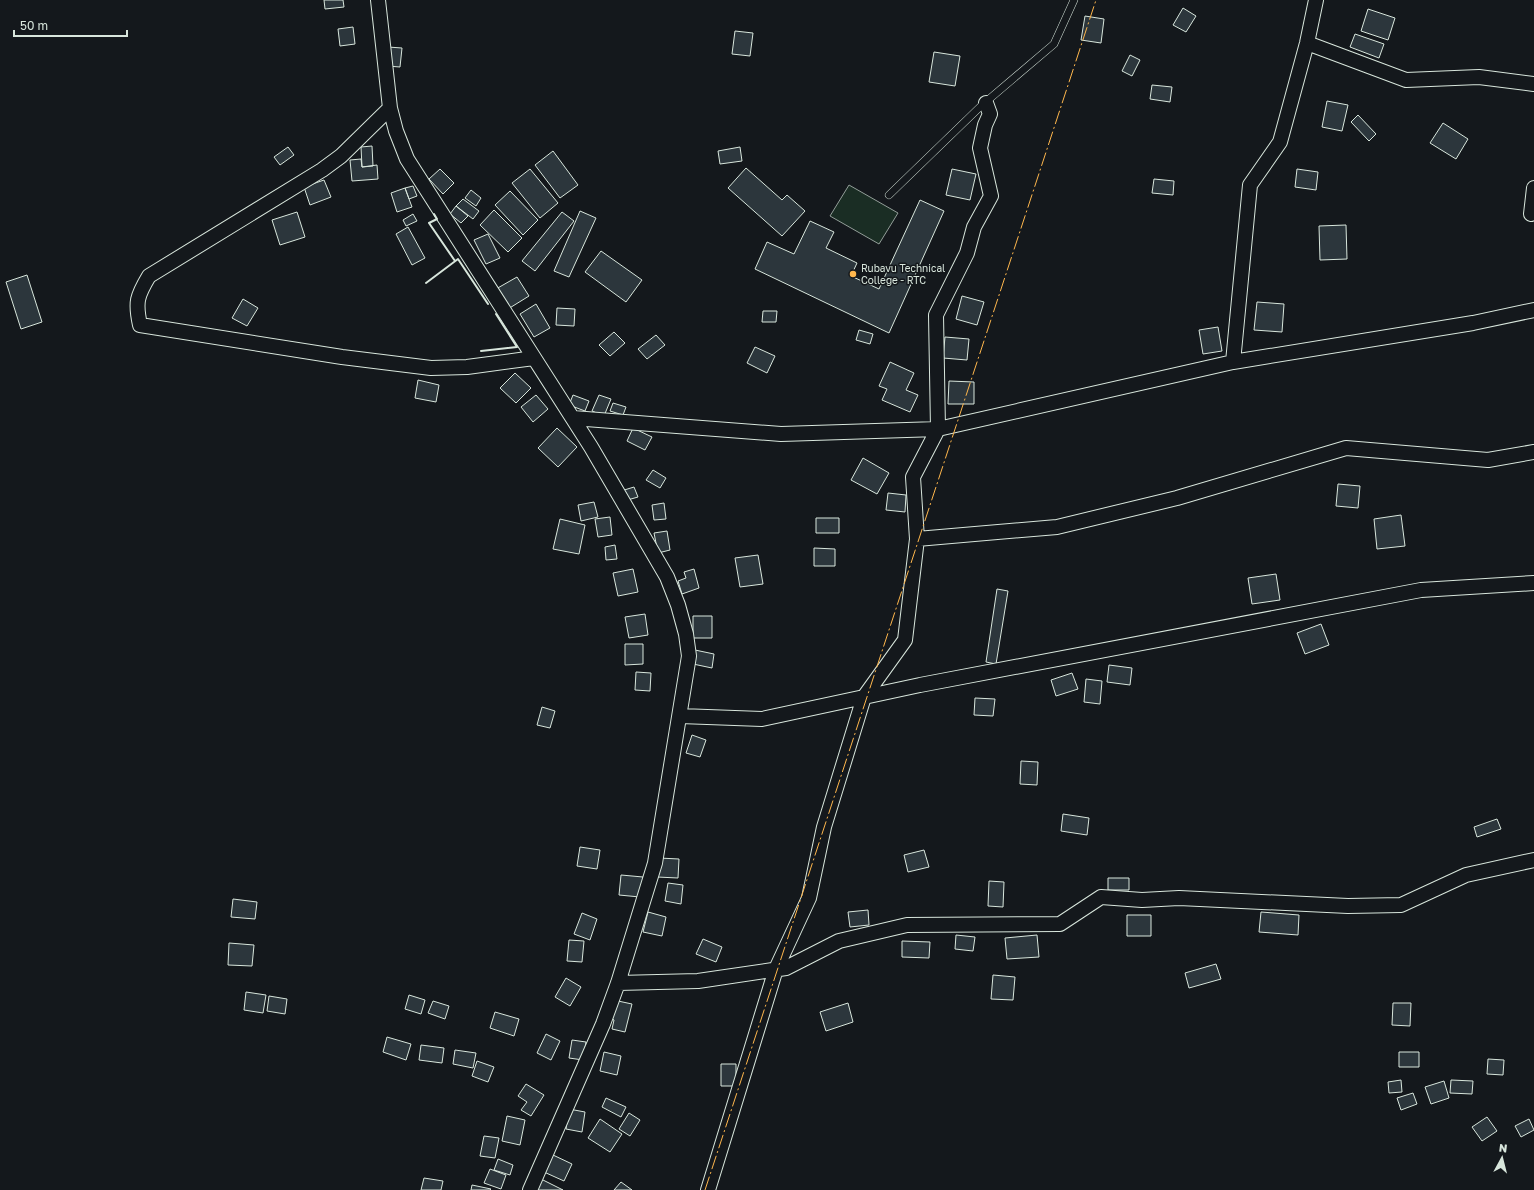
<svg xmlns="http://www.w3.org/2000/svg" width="1534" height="1190" font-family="'Golos Text',sans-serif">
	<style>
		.green { fill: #1a2d24; stroke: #939e99 }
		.building { fill: #2c363c; stroke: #d8e6dc }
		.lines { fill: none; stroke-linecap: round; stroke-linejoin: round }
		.service-casing { stroke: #d8e6dc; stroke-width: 8 }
		.minor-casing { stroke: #d8e6dc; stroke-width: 16 }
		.service { stroke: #14181c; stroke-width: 7 }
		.minor { stroke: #14181c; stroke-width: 14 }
		.wall { stroke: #d8e6dc; stroke-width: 2 }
		.power { stroke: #ffb74d; stroke-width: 1; stroke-dasharray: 14 3 2 3; stroke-linecap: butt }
		.poi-dot { fill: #ffb74d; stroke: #14181c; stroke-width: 1.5 }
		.labels { text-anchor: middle; stroke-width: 3; stroke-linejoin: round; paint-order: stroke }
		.poi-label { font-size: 10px; fill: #d8e6dc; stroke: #14181c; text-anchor: start }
	</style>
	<rect width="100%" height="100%" fill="#14181c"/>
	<!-- green -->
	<path class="green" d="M 849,185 L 898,213 L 879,244 L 830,216 Z"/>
	<!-- building -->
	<path class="building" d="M 324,0 L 343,0 L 344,7 L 325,9 Z
		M 1183,8 L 1196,16 L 1186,32 L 1173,25 Z
		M 1368,9 L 1395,18 L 1388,40 L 1361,31 Z
		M 1085,16 L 1104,19 L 1101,43 L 1081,40 Z
		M 353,27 L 355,44 L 340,46 L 338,29 Z
		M 735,31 L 753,33 L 750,56 L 732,54 Z
		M 1355,34 L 1384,44 L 1379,58 L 1350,47 Z
		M 388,47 L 402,48 L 400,67 L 387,66 Z
		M 934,52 L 960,56 L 955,86 L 929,82 Z
		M 1130,55 L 1140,60 L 1132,76 L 1122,71 Z
		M 1152,85 L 1172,87 L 1170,102 L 1150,99 Z
		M 1327,101 L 1348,105 L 1342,131 L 1322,127 Z
		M 1358,115 L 1376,134 L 1369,141 L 1351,122 Z
		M 1443,123 L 1468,139 L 1456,159 L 1430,143 Z
		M 372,146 L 373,166 L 362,167 L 361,147 Z
		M 288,147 L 294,155 L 280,165 L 274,157 Z
		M 740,147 L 742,161 L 720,164 L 718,151 Z
		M 553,151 L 578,185 L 560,198 L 535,165 Z
		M 361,159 L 362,167 L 377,165 L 378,179 L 352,181 L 350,160 Z
		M 746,168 L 782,200 L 787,195 L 805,211 L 782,236 L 728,188 Z
		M 440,169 L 454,183 L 443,194 L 429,179 Z
		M 530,169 L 558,203 L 540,218 L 512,183 Z
		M 952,169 L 976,174 L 970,200 L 946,195 Z
		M 1297,169 L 1318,172 L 1316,190 L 1295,187 Z
		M 1154,179 L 1174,181 L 1173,195 L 1152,193 Z
		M 324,180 L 331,197 L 310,205 L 304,187 Z
		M 413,186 L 417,196 L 409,199 L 405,188 Z
		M 405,188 L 412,207 L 397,212 L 391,193 Z
		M 471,190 L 481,198 L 476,206 L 465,198 Z
		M 510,191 L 538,220 L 523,235 L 495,205 Z
		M 463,199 L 479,211 L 473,219 L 456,206 Z
		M 920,200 L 944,211 L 889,333 L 755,269 L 767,242 L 794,254 L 810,221 L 834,232 L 826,248 L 857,263 L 851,276 L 879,289 Z
		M 456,206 L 468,216 L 461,223 L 450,214 Z
		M 494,210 L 522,238 L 508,252 L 480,225 Z
		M 580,211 L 596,218 L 569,277 L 554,271 Z
		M 297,212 L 305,237 L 280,245 L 272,220 Z
		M 562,212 L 574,221 L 535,271 L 522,261 Z
		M 413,214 L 417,221 L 406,226 L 403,220 Z
		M 1346,225 L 1347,259 L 1320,260 L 1319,226 Z
		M 408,227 L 425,258 L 412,265 L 396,234 Z
		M 488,234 L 500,258 L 486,264 L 474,240 Z
		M 601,251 L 642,280 L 626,302 L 585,272 Z
		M 27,275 L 42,322 L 21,329 L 6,282 Z
		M 517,277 L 529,296 L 508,309 L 496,289 Z
		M 962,296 L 984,302 L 977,325 L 956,319 Z
		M 243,299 L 258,308 L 247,326 L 232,318 Z
		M 1257,302 L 1284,304 L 1282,332 L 1254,330 Z
		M 536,304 L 550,328 L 534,337 L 520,314 Z
		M 557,308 L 575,309 L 574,326 L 556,325 Z
		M 763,311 L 777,311 L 776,322 L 762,322 Z
		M 1218,327 L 1222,351 L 1203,354 L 1199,330 Z
		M 859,330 L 873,334 L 870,344 L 856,340 Z
		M 614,332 L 625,343 L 610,356 L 599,345 Z
		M 656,335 L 665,345 L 647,359 L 638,349 Z
		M 945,337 L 969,339 L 967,360 L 943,358 Z
		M 755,347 L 775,356 L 767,373 L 747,363 Z
		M 890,362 L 914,373 L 906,390 L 918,395 L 910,412 L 882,400 L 887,389 L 879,386 Z
		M 515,373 L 531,388 L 516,403 L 500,388 Z
		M 418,380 L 439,385 L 436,402 L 415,398 Z
		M 949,381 L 974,382 L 974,404 L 948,404 Z
		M 536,395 L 548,409 L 533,422 L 521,407 Z
		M 573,395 L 589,401 L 585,411 L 569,405 Z
		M 599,395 L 611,399 L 604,416 L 592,411 Z
		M 613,403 L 626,407 L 623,415 L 610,411 Z
		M 557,428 L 577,447 L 558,467 L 538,448 Z
		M 633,428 L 652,437 L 645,450 L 627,441 Z
		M 863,458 L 889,473 L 877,494 L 851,480 Z
		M 653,470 L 666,478 L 660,488 L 646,480 Z
		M 1338,484 L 1360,486 L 1358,508 L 1336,506 Z
		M 634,487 L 638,497 L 624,501 L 621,491 Z
		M 888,493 L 906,495 L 905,512 L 886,510 Z
		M 594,502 L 598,517 L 581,521 L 578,505 Z
		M 664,503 L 666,519 L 654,520 L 652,505 Z
		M 1401,515 L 1405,546 L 1377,549 L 1374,519 Z
		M 610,517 L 612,535 L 598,537 L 595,519 Z
		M 816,518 L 839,518 L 839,533 L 816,533 Z
		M 560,519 L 585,525 L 579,554 L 553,549 Z
		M 667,531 L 670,550 L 658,553 L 654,533 Z
		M 615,545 L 617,559 L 606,560 L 605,547 Z
		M 814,548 L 835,549 L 835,566 L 814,566 Z
		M 758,555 L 763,584 L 740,587 L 735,558 Z
		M 633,569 L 638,592 L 618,596 L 613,573 Z
		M 694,569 L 699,588 L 682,594 L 678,581 L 686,578 L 684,572 Z
		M 1276,574 L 1280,600 L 1252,604 L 1248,578 Z
		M 997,589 L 1008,591 L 996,664 L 986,662 Z
		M 645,614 L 648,635 L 629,638 L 625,617 Z
		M 693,616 L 712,616 L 712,638 L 693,638 Z
		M 1321,624 L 1329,645 L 1305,654 L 1297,633 Z
		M 625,644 L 643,644 L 643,664 L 625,665 Z
		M 695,650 L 714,654 L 712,668 L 693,664 Z
		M 1109,665 L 1132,668 L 1130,685 L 1107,682 Z
		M 636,672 L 651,673 L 650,691 L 635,690 Z
		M 1072,673 L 1078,689 L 1056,696 L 1051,680 Z
		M 1086,679 L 1102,681 L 1100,704 L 1084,702 Z
		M 975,698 L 995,699 L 993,716 L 974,715 Z
		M 542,707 L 555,711 L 550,728 L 537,725 Z
		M 692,735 L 706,740 L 700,757 L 686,753 Z
		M 1021,761 L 1038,762 L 1037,785 L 1020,784 Z
		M 1063,814 L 1089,818 L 1087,835 L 1061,831 Z
		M 1497,819 L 1501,829 L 1477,837 L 1474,827 Z
		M 580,847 L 600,850 L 597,869 L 577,866 Z
		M 924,850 L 929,867 L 908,872 L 904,855 Z
		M 659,858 L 679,859 L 678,878 L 657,877 Z
		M 621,875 L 643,877 L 640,897 L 619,895 Z
		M 1108,878 L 1129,878 L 1129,890 L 1108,890 Z
		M 989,881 L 1004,882 L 1003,907 L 988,906 Z
		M 668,883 L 683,885 L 681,904 L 665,901 Z
		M 233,899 L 257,902 L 255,919 L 231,917 Z
		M 868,910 L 869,925 L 850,927 L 848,912 Z
		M 648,912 L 666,917 L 662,936 L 643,932 Z
		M 1261,912 L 1299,915 L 1298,935 L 1259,932 Z
		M 582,913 L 597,919 L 590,940 L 574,934 Z
		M 1127,915 L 1151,915 L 1151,936 L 1127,936 Z
		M 956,935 L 975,937 L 973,951 L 955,949 Z
		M 1037,935 L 1039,957 L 1007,959 L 1005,938 Z
		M 703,939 L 722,947 L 716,962 L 696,954 Z
		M 569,940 L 584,941 L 582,962 L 567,961 Z
		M 902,941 L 930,942 L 929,958 L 902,957 Z
		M 229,943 L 254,945 L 252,966 L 228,965 Z
		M 1216,964 L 1221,979 L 1189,988 L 1185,973 Z
		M 993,975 L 1015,977 L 1013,1000 L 991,999 Z
		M 566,978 L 581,987 L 570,1006 L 555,997 Z
		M 246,992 L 266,995 L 263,1013 L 244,1010 Z
		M 409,995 L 425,1000 L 421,1014 L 405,1009 Z
		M 269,996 L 287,999 L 285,1014 L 267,1011 Z
		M 433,1001 L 449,1006 L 445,1019 L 428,1013 Z
		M 618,1001 L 632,1004 L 625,1032 L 612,1029 L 614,1020 L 609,1017 L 612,1008 L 616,1009 Z
		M 848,1003 L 853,1022 L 826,1031 L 820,1012 Z
		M 1393,1003 L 1411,1003 L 1410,1026 L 1392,1025 Z
		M 495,1012 L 519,1019 L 514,1036 L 490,1028 Z
		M 546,1034 L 560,1041 L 551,1060 L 537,1053 Z
		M 387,1037 L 411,1044 L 406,1060 L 383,1052 Z
		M 572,1040 L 586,1042 L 583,1060 L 569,1058 Z
		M 421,1045 L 444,1048 L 442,1063 L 419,1060 Z
		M 455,1050 L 476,1053 L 473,1068 L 453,1064 Z
		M 604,1052 L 621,1056 L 617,1075 L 600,1071 Z
		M 1399,1052 L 1419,1052 L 1419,1067 L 1399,1067 Z
		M 1488,1059 L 1504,1060 L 1503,1075 L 1487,1074 Z
		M 477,1061 L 494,1067 L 488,1082 L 472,1076 Z
		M 721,1064 L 736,1064 L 736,1086 L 721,1086 Z
		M 1401,1080 L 1402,1092 L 1389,1093 L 1388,1082 Z
		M 1451,1080 L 1473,1081 L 1472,1094 L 1450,1093 Z
		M 1444,1081 L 1449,1098 L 1431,1104 L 1425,1087 Z
		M 526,1084 L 544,1095 L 531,1116 L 521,1110 L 527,1102 L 518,1096 Z
		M 1413,1093 L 1417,1104 L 1401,1110 L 1397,1098 Z
		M 606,1098 L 626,1107 L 621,1117 L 602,1107 Z
		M 569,1109 L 585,1112 L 582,1132 L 566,1129 Z
		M 629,1113 L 640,1120 L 630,1136 L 619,1129 Z
		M 507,1116 L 525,1120 L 520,1145 L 502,1141 Z
		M 1487,1117 L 1497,1131 L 1482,1141 L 1472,1127 Z
		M 600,1119 L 622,1134 L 610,1152 L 588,1138 Z
		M 1529,1119 L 1534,1130 L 1521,1137 L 1515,1126 Z
		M 484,1136 L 499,1138 L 495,1158 L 480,1156 Z
		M 553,1155 L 572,1164 L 564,1181 L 544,1172 Z
		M 498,1159 L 513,1165 L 510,1175 L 494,1170 Z
		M 490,1169 L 506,1175 L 501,1189 L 484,1183 Z
		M 424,1178 L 443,1181 L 441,1190 L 421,1190 Z
		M 539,1178 L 563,1190 L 537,1190 Z
		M 621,1182 L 632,1190 L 614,1190 Z
		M 472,1185 L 491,1189 L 490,1190 L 471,1190 Z"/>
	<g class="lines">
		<!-- service casing -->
		<g class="service-casing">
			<path id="service" d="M 889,195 L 981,106 L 1054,44 L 1074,0"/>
		</g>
		<!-- minor casing -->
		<g class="minor-casing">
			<path id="minor" d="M 378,0 L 390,108 L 396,131 L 407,159 L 591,447 L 667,577 L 678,605 L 686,634 L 689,656 L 655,863 L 618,983 L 603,1024 L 530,1190
				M 1307,43 L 1406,80 L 1479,77 L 1534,84
				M 390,108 L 341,156 L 322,170 L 149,276 C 137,296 135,302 140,325 L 342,357 L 431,368 L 467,367 L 534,358
				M 1531,214 L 1534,188
				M 1233,362 L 1250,185 L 1280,142 L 1307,43 L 1316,0
				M 573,418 L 781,434 L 938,429 L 1233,362 L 1473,323 L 1534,310
				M 917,539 L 1057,527 L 1177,498 L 1346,448 L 1488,460 L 1534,452
				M 680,716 L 762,719 L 920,685 L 1421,590 L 1534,583
				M 618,983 L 698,981 L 786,968 L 839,941 L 907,925 L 1060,924 L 1101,897 L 1142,900 L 1179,898 L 1348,906 L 1401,905 L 1466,875 L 1534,860
				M 708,1190 L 776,969 L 809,898 L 824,827 L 864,697 L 905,640 L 917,539 L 913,477 L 938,429 L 936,315 L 967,253 L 974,227 L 991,196 L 980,148 L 985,125 L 990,114 L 986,103"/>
		</g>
		<!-- service -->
		<use href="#service" class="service"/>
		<!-- minor -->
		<use href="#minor" class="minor"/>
		<!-- wall -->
		<path class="wall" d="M 434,214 L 437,219 L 429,223 L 455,261
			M 426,283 L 458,259 L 488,304
			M 481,351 L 517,347 L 496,314"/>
		<!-- power -->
		<path class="power" d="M 705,1190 L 1096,0"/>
	</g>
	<!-- markers -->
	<circle class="poi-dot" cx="853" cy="274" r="4"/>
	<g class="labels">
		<!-- poi labels -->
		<g class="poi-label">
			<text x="861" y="272">Rubavu Technical<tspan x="861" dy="12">College - RTC</tspan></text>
		</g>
	</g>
	<!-- north arrow -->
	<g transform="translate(1502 1158) rotate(7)" stroke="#14181c" stroke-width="3" paint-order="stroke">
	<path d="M0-3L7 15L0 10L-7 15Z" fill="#d8e6dc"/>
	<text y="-6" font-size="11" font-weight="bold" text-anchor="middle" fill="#d8e6dc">N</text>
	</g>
	<!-- scale -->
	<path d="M14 30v6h113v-6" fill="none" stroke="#d8e6dc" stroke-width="2"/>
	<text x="20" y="30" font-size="12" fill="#d8e6dc" stroke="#14181c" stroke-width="3" paint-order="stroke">50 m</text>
</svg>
